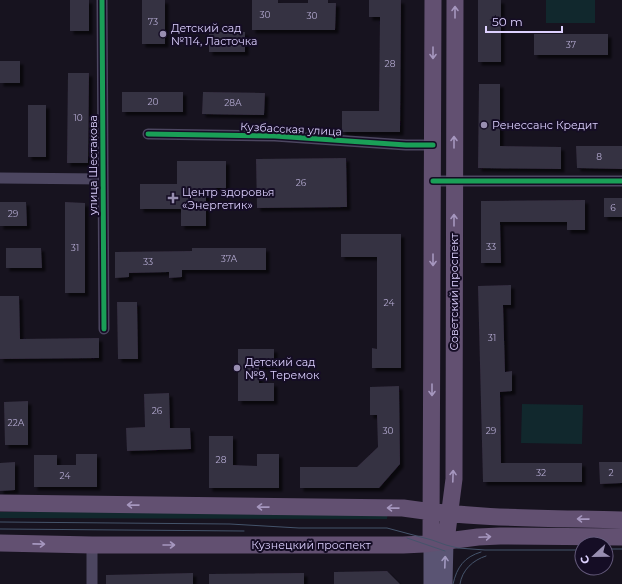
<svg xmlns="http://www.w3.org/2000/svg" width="622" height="584" font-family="Montserrat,sans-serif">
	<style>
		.green { fill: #11282d }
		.building { fill: #363042; filter: url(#shadow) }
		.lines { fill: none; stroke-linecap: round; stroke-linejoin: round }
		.minor { stroke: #4c4660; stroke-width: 11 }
		.secondary { stroke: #5a5473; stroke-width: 15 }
		.primary { stroke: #625071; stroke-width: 17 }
		.tram { stroke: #45546b; stroke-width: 1 }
		.cycleway-casing { stroke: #150d25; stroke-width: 8 }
		.cycleway { stroke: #1a9f57; stroke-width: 5 }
		.oneway { stroke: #a697bf }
		.oneway2 { stroke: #a299c0 }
		.poi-dot { fill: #988eb1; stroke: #150d25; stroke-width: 1.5 }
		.labels { text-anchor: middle; stroke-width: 4; stroke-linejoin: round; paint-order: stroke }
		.number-label { font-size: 9px; fill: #b3a9d0 }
		.poi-label { font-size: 11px; fill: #ddd1ff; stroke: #150d25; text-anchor: start }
		.street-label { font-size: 11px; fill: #ddd1ff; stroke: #150d25 }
	</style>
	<defs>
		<filter id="shadow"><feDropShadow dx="3.5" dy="3.5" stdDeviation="1" flood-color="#0009"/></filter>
	</defs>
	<rect width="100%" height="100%" fill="#17131f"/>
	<!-- green -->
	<path class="green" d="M 546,0 L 595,0 L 595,23 L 546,23 Z
		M 522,404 L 583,405 L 582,444 L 521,443 Z
		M 0,512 L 388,512 L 387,519 L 0,518 Z"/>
	<!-- building -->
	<path class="building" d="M 70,0 L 89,0 L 89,31 L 70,31 Z
		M 142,0 L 165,0 L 165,44 L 142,44 Z
		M 252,0 L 278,0 L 278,3 L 308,3 L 308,0 L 328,0 L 328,3 L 336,3 L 335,30 L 252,30 Z
		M 369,0 L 401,0 L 400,132 L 342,132 L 342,111 L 379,111 L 380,17 L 369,17 Z
		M 478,0 L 501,0 L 501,62 L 478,62 Z
		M 209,32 L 245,32 L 245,52 L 209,52 Z
		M 534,34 L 608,34 L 608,55 L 534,55 Z
		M 0,61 L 20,61 L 20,83 L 0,83 Z
		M 68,73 L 89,73 L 88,163 L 67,163 Z
		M 479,84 L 500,84 L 500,146 L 561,147 L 561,169 L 478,168 Z
		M 122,92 L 183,92 L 183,112 L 122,112 Z
		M 203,92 L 265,93 L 264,115 L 202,114 Z
		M 28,105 L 46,105 L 46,157 L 28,157 Z
		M 576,146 L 622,146 L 622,169 L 577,168 Z
		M 346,158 L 347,207 L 257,208 L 256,159 Z
		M 177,161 L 226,161 L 226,188 L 206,188 L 206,226 L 181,226 L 181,209 L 140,209 L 140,184 L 177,184 Z
		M 604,198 L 622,198 L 622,217 L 604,217 Z
		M 585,200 L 585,230 L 567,230 L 567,222 L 500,222 L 501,263 L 481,263 L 481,201 Z
		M 0,202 L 26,202 L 27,226 L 0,226 Z
		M 65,202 L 85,203 L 85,293 L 65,293 Z
		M 341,234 L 401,234 L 401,368 L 372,368 L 372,348 L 377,349 L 377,257 L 341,257 Z
		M 6,248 L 41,248 L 42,268 L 6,268 Z
		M 192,248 L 266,248 L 266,270 L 182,270 L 182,277 L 169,278 L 169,272 L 129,273 L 129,277 L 115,278 L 115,252 L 192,251 Z
		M 511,285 L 511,305 L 503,305 L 505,372 L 512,371 L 512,391 L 500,392 L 501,463 L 582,463 L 582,482 L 483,482 L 478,286 Z
		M 0,296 L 19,296 L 20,339 L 99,338 L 99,358 L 0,359 Z
		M 117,302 L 137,302 L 138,359 L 118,359 Z
		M 238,349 L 274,349 L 274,366 L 259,366 L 259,383 L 274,383 L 274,401 L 238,401 Z
		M 399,386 L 400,464 L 379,488 L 300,488 L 300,467 L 357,467 L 378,447 L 377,415 L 370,415 L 370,387 Z
		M 169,393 L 170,428 L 190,428 L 191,449 L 127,451 L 126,428 L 145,427 L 144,394 Z
		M 28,401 L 28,445 L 5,445 L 4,402 Z
		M 209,436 L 233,436 L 233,465 L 257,466 L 257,454 L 279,454 L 279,488 L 209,488 Z
		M 76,454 L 97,454 L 97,487 L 34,487 L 34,455 L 57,455 L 57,465 L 76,465 Z
		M 15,462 L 15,490 L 0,491 L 0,463 Z
		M 599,462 L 622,462 L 622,483 L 600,484 Z
		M 387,571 L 400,584 L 334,584 L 334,572 Z
		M 193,573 L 193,584 L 106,584 L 106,575 Z
		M 304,573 L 304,584 L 209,584 L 209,574 Z"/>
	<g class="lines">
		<!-- minor -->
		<path class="minor" d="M 102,0 L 104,329
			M 148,134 L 275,136 L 406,145 L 433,145
			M 0,178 L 103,179
			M 433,181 L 622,181
			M 92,545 L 92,584"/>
		<!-- secondary -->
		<path class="secondary" d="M 431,584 L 431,543
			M 445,584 L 446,541"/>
		<!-- primary -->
		<path class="primary" d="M 0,503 L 403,508 C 475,519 549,518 622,520
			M 446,541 L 454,479 L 455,0
			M 0,543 L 92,545 L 403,545 L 424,544 L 478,537 L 500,536 L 622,537
			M 431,543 L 433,0"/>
		<!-- tram -->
		<path class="tram" d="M 0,522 L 230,524 L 299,528 L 387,528 L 432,540 L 446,545 L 458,548 L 485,550 L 582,550
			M 0,529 L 244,531
			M 407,538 L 445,551
			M 606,549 L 622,549
			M 453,584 C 457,567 464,557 481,552
			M 460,584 C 462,570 473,560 486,556"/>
		<!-- cycleway casing -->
		<g class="cycleway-casing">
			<path id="cycleway" d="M 102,0 L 104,329
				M 148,134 L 275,136 L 406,145 L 433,145
				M 433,181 L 622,181"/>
		</g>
		<!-- cycleway -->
		<use href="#cycleway" class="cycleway"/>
	</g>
	<!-- one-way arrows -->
	<defs><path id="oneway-shaft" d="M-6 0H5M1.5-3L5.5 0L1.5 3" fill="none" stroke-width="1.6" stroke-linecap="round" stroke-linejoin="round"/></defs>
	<g class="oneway">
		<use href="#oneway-shaft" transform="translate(455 12) rotate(-90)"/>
		<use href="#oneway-shaft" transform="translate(433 53) rotate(90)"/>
		<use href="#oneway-shaft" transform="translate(454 142) rotate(-90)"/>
		<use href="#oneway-shaft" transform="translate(454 220) rotate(-90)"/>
		<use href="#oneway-shaft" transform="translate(433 260) rotate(90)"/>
		<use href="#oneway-shaft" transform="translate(432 390) rotate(90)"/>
		<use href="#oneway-shaft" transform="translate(453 476) rotate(-88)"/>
		<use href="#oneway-shaft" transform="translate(133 505) rotate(-179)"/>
		<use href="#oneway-shaft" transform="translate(263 507) rotate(-179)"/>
		<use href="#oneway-shaft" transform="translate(393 508) rotate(-179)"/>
		<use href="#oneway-shaft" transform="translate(583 519) rotate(-179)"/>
		<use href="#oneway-shaft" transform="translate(485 537) rotate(-3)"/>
		<use href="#oneway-shaft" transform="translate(39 544) rotate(1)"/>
		<use href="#oneway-shaft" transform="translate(169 545)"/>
	</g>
	<use class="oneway2" href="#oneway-shaft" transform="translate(445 562) rotate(-88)"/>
	<!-- markers -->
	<g class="poi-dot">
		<circle cx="163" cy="34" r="4"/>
		<circle cx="484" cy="125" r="4"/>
		<path d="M171 192h4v4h4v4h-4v4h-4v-4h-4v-4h4z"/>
		<circle cx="237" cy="368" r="4"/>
	</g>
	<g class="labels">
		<!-- number labels -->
		<g class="number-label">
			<text x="265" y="18">30</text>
			<text x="312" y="19">30</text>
			<text x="153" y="25">73</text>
			<text x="571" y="48">37</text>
			<text x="390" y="67">28</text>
			<text x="153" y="105">20</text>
			<text x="233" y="106">28А</text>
			<text x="78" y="121">10</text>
			<text x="599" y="160">8</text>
			<text x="301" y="186">26</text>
			<text x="613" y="211">6</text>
			<text x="13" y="217">29</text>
			<text x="491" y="250">33</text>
			<text x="75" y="251">31</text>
			<text x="229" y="262">37А</text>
			<text x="148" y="265">33</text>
			<text x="389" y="306">24</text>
			<text x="492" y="341">31</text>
			<text x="157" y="414">26</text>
			<text x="16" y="426">22А</text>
			<text x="388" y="434">30</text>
			<text x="491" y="434">29</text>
			<text x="221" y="463">28</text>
			<text x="541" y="476">32</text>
			<text x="611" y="476">2</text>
			<text x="65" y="479">24</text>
		</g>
		<!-- poi labels -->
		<g class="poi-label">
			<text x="171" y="32">Детский сад<tspan x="171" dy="13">№114, Ласточка</tspan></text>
			<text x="492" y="129">Ренессанс Кредит</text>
			<text x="182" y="196">Центр здоровья<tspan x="182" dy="13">«Энергетик»</tspan></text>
			<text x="245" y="366">Детский сад<tspan x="245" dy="13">№9, Теремок</tspan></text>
		</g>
		<!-- street labels -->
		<g class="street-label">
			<text transform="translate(291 129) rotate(3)" y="4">Кузбасская улица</text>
			<text transform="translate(93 165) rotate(-90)" y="4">улица Шестакова</text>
			<text transform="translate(454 292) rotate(-90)" y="4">Советский проспект</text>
			<text x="311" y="549">Кузнецкий проспект</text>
		</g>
	</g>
	<!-- north arrow -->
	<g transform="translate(594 556) rotate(248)"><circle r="19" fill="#150d25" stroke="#655b7c"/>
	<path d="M0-3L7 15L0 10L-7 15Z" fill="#988eb1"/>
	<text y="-6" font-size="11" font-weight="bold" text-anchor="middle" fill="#ddd1ff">С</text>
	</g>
	<!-- scale -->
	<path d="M486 26v6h76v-6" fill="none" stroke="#ddd1ff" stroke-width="2"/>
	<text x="492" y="26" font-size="12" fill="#ddd1ff" stroke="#150d25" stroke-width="3" paint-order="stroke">50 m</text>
</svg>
